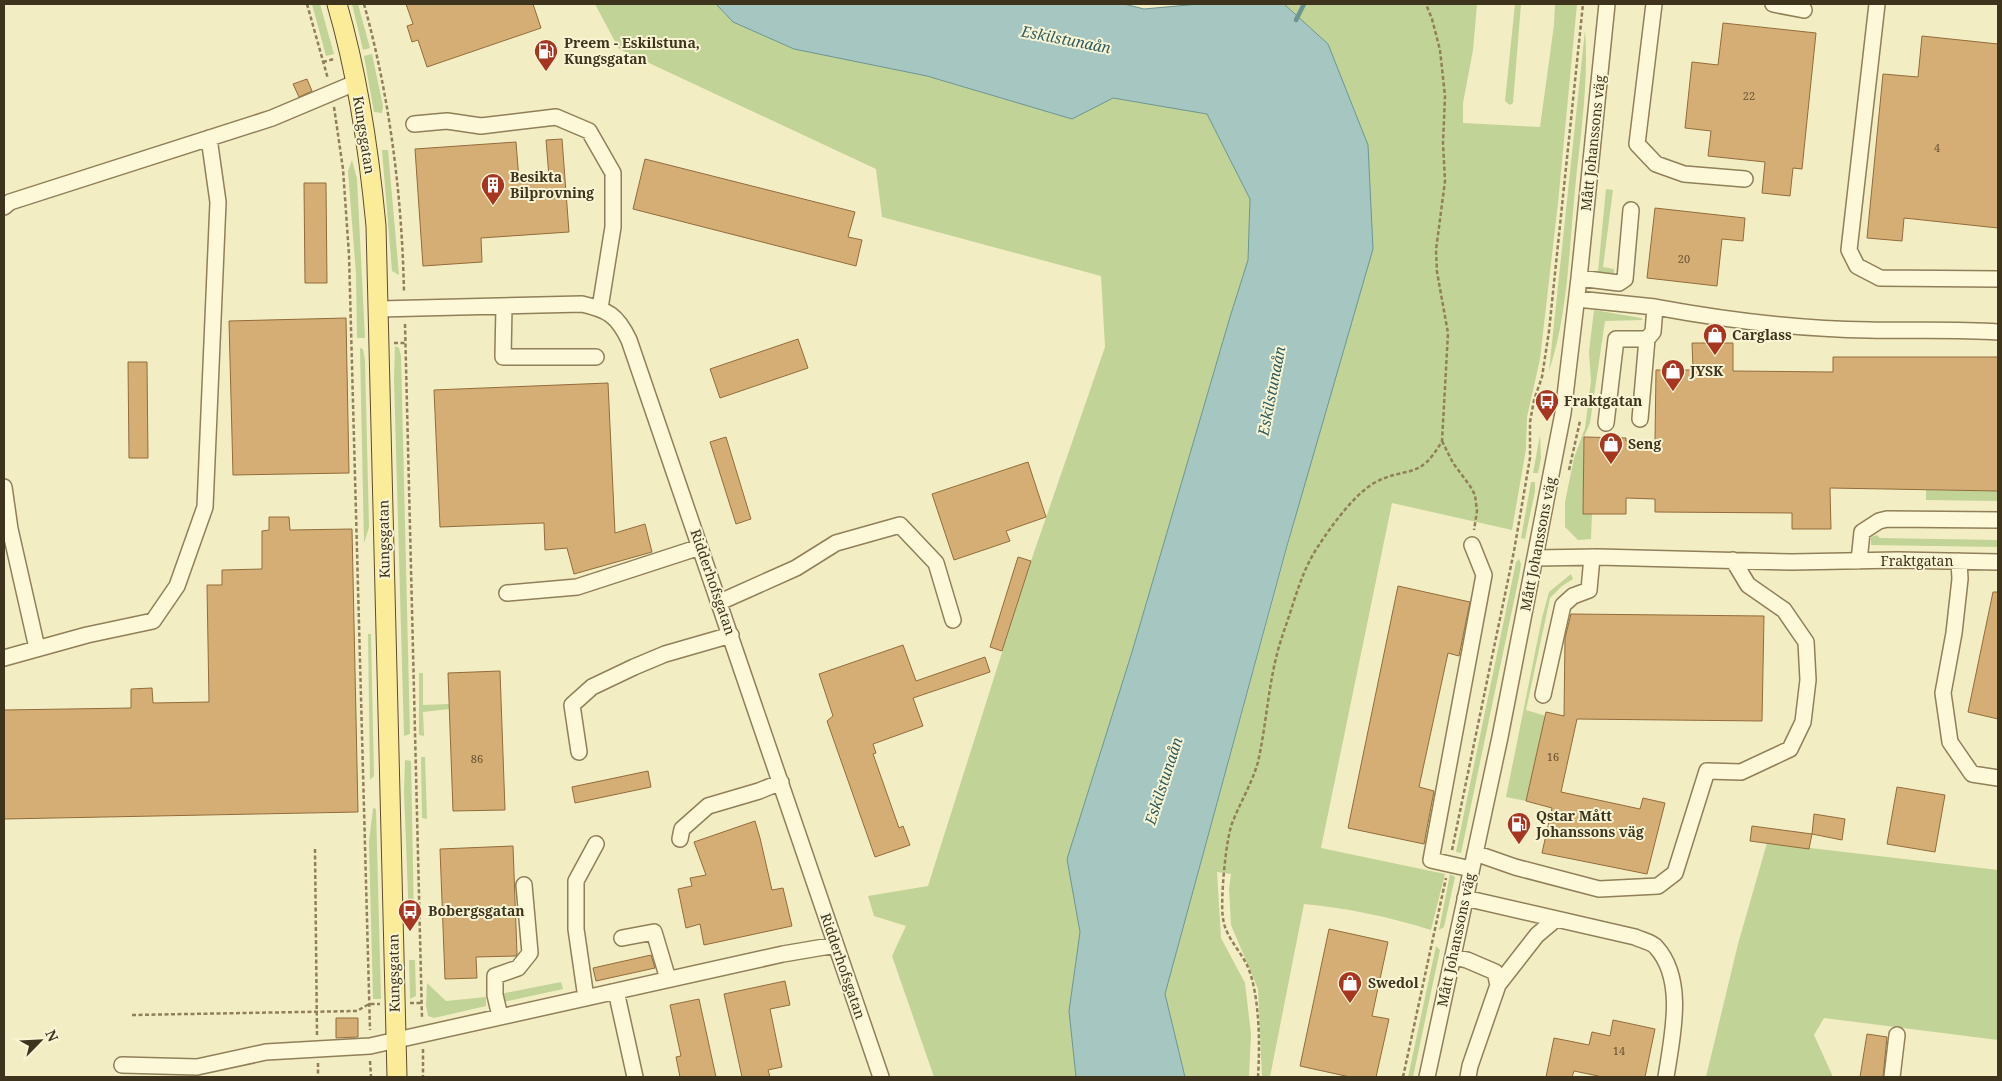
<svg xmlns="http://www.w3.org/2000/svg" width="2002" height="1081" font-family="'Noto Serif',serif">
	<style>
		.green { fill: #c1d396 }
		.water { fill: #a6c6c2; stroke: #6b9592 }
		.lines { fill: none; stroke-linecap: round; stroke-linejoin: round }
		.stream { stroke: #6b9592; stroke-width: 4.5 }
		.building { fill: #d5ae75; stroke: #926c3b }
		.minor-casing { stroke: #907f58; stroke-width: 18 }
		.major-casing { stroke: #5e4c2c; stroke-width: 21 }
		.path { stroke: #907f58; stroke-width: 2.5; stroke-dasharray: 4 2.5; stroke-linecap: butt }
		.minor { stroke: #fcf8d8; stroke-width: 15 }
		.major { stroke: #faec98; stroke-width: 19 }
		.labels { text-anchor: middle; stroke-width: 4; stroke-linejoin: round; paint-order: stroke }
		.number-label { font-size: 11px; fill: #645233 }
		.poi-label { font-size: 14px; font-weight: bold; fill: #3e331d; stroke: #f9f5d4; text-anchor: start }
		.street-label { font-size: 14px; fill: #3e331d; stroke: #f9f5d4 }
		.water-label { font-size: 15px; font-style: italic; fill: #2b5a60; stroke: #f9f5d4 }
	</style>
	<rect width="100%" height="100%" fill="#f3edc4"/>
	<!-- green -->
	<path class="green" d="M 312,4 L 320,4 L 334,54 L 326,56 Z
		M 352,4 L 358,4 L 370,48 L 363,50 Z
		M 595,4 L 716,4 L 733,22 L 794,49 L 927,76 L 1072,119 L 1112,98 L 1207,114 L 1250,199 L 1248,260 L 1230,317 L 1132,652 L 1067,859 L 1080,932 L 1069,1011 L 1076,1077 L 934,1077 L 892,956 L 906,926 L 874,916 L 868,896 L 928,886 L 1031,561 L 1105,347 L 1101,276 L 882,217 L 876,169 L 619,49 Z
		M 1284,4 L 1477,4 L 1473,50 L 1463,103 L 1463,123 L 1540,127 L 1554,25 L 1555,4 L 1577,4 L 1558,203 L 1540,359 L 1527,417 L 1526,449 L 1512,530 L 1392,503 L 1321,848 L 1445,874 L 1431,930 C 1389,917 1348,908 1304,904 L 1270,1077 L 1262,1077 L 1258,989 L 1231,925 L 1229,889 L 1231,874 L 1217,872 L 1221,938 L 1245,983 L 1251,1034 L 1249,1077 L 1185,1077 L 1165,994 L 1300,501 L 1373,249 L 1368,145 L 1328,44 Z
		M 1515,4 L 1521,4 L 1513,103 L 1510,105 L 1505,101 Z
		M 1585,30 C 1589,83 1580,138 1575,190 C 1569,250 1568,314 1549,371 Z
		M 372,54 L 383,106 L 382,113 L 374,112 L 364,56 Z
		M 382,150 L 388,150 L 399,275 L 392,271 Z
		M 352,160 L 357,179 L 365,338 L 357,338 L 356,274 L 348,171 Z
		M 1606,189 L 1613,190 L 1603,267 L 1614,269 L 1614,274 L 1598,272 Z
		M 1594,310 L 1641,318 L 1643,320 L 1605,321 L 1590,423 L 1584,437 L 1583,513 L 1592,514 L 1591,539 L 1578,540 L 1565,527 L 1565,502 L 1574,458 L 1585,428 L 1591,381 L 1589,352 Z
		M 395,346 L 399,348 L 401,356 L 410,734 L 404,736 L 394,378 Z
		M 360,348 L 363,349 L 365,360 L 369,527 L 364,543 Z
		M 1540,435 L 1541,458 L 1538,473 L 1533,473 Z
		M 1531,482 L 1535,482 L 1535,491 L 1525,539 L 1521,538 Z
		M 1926,490 L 1998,491 L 1998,501 L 1926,500 Z
		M 1877,535 L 1880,538 L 1998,540 L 1998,547 L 1871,545 L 1871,537 Z
		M 1519,559 L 1521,564 L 1519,577 L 1461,853 L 1456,852 L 1516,562 Z
		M 1571,574 L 1573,579 L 1562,586 L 1550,598 L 1526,710 L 1546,716 L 1526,801 L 1506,797 L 1542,618 L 1549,592 Z
		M 368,634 L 371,634 L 374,776 L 370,780 Z
		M 419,673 L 423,673 L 423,705 L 449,704 L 449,709 L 423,712 L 424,736 L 419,735 Z
		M 421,757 L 425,757 L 427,819 L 422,818 Z
		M 405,760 L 411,761 L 414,921 L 409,921 L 404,792 Z
		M 373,808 L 376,809 L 381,999 L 373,999 L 369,842 Z
		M 1767,843 L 1998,870 L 1998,1040 L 1824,1018 L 1814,1035 L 1833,1077 L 1706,1077 L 1738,944 Z
		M 1450,874 L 1455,877 L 1444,927 L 1439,930 Z
		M 1436,946 L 1440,950 L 1413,1077 L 1408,1077 Z
		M 409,960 L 415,960 L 416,996 L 410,999 Z
		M 561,982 L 563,989 L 503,1002 L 500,994 Z
		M 427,983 L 446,1001 L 486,997 L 486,1006 L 434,1018 L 428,1016 L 426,1005 Z"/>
	<!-- water -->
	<path class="water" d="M 716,4 L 1124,4 L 1144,9 L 1199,4 L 1284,4 L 1328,44 L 1368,145 L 1373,249 L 1287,546 L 1165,994 L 1185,1077 L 1076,1077 L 1069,1011 L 1080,932 L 1067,859 L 1132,652 L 1230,317 L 1248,260 L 1250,199 L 1207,114 L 1113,98 L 1072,119 L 927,76 L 794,49 L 733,22 Z"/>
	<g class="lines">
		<!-- stream -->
		<path class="stream" d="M 1296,20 L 1304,4"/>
	</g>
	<!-- building -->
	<path class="building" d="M 406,4 L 533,4 L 541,28 L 427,67 L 418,40 L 412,42 L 407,26 L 413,24 Z
		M 1723,23 L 1816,33 L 1802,169 L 1793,168 L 1790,196 L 1762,193 L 1765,162 L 1708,156 L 1711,131 L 1685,128 L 1692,62 L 1718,65 Z
		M 1922,36 L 1998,44 L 1998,228 L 1904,218 L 1902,241 L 1867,238 L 1883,74 L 1918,77 Z
		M 307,79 L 312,91 L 299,97 L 293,84 Z
		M 562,139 L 569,232 L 481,238 L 482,262 L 423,266 L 415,149 L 516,142 L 519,180 L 549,177 L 546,140 Z
		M 645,159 L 855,212 L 848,237 L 862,240 L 856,266 L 633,209 Z
		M 304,183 L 326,183 L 327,283 L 305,283 Z
		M 1655,208 L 1745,218 L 1743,241 L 1722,239 L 1717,286 L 1647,278 Z
		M 346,318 L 349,473 L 233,475 L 229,321 Z
		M 798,339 L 808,368 L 720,398 L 710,369 Z
		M 1692,343 L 1733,343 L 1733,371 L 1833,372 L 1833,357 L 1998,357 L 1998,491 L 1830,488 L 1831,529 L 1792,529 L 1792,513 L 1655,512 L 1655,499 L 1626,498 L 1626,514 L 1583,514 L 1584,437 L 1626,438 L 1626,441 L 1655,441 L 1656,370 L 1693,370 Z
		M 128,362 L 147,362 L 148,458 L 129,458 Z
		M 608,383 L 615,533 L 645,524 L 652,552 L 574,574 L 567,548 L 545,550 L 544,523 L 440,527 L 434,390 Z
		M 726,437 L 751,519 L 736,524 L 710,442 Z
		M 1028,462 L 1046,517 L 1006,531 L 1010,541 L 954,560 L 932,494 Z
		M 269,517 L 289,517 L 290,530 L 352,529 L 358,812 L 4,819 L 4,710 L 131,708 L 131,689 L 152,688 L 153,703 L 209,702 L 207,585 L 222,585 L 222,570 L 262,569 L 262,531 L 269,530 Z
		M 1018,557 L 1031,561 L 1002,651 L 990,647 Z
		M 1398,586 L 1470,602 L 1459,656 L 1448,653 L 1419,787 L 1434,791 L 1424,844 L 1348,828 Z
		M 1993,592 L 1998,592 L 1998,719 L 1968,712 Z
		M 1571,614 L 1764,616 L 1762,721 L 1577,719 L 1561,792 L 1640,809 L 1643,798 L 1665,803 L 1647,874 L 1542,853 L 1552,808 L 1526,801 L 1546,712 L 1564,716 L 1565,638 Z
		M 903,645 L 916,681 L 985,657 L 990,672 L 913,698 L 923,726 L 873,744 L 876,753 L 873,754 L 899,828 L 903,826 L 910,845 L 875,857 L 827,721 L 833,716 L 819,674 Z
		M 500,671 L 505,810 L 453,811 L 448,673 Z
		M 648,771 L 651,787 L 575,803 L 572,787 Z
		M 1897,787 L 1945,795 L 1935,852 L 1887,844 Z
		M 1814,814 L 1845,819 L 1842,840 L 1812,834 Z
		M 755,821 L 760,838 L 772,890 L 783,888 L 792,926 L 704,945 L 700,924 L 686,928 L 678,889 L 692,886 L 690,878 L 706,875 L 694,842 Z
		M 1752,826 L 1812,834 L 1809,849 L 1750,841 Z
		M 513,846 L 517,954 L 516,956 L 476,957 L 477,978 L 445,979 L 440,849 Z
		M 1329,929 L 1388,942 L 1372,1016 L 1389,1019 L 1376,1077 L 1350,1077 L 1300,1066 Z
		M 651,955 L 655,968 L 596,981 L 593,968 Z
		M 785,981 L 790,1005 L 770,1009 L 782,1067 L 768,1070 L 770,1077 L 742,1077 L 724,994 Z
		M 699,999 L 716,1077 L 680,1077 L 676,1057 L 681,1056 L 670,1005 Z
		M 336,1018 L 358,1018 L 358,1037 L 336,1038 Z
		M 1613,1020 L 1655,1029 L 1645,1077 L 1603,1077 L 1574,1071 L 1572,1077 L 1546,1077 L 1554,1038 L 1589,1045 L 1592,1032 L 1610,1036 Z
		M 1867,1034 L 1887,1037 L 1883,1077 L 1860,1077 Z"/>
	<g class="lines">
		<!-- minor casing -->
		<g class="minor-casing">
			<path id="minor" d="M 1654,4 L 1637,144 L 1656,164 L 1684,174 L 1745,179
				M 1773,4 L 1804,10
				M 1877,4 L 1849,250 L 1857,266 L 1880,278 L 1998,279
				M 414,124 L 447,121 L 481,126 L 556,117 L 589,131 L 613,173 L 613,227 L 600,308
				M 4,207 L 10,202 L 272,118 L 355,83
				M 1579,278 L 1619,283 L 1625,279 L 1631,210
				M 1577,299 L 1655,307 L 1653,332 L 1647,339 L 1616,339 L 1606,423
				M 504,306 L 503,357 L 596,357
				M 1655,307 C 1725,320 1797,329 1869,330 C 1912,331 1955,329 1998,332
				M 379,309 L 582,304 C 608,310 617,315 629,340 L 881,1077
				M 1640,419 L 1647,339
				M 4,487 L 10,529 L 37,648
				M 1535,558 L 1598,557 L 1792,562 L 1898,560 L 1998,562
				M 1859,561 L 1862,532 L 1879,521 L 1887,519 L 1998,520
				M 1959,561 L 1960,579 L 1954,633 L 1943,693 L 1950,742 L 1972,774 L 1998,778
				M 507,593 L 577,587 L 700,547
				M 720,602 L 796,568 L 836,543 L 900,525 L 936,563 L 953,620
				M 4,658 L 87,635 L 153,621 L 177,586 L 205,507 L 218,202 L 209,138
				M 1543,695 L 1563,605 L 1573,596 L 1589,590 L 1592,557
				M 579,752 L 572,705 L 592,687 L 634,667 L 665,654 L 731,635
				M 680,839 L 682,829 L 708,806 L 759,791 L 781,782
				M 1475,853 L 1515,867 L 1599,889 L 1658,886 L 1675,873 L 1707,771 L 1741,772 L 1790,749 L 1803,722 L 1808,680 L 1806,642 L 1784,610 L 1748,585 L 1733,560
				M 1471,869 L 1431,860 L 1484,575 L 1472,545
				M 1465,898 L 1635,937 C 1641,940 1652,942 1656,947 C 1686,980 1672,1037 1666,1077
				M 622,938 L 654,932 L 668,979
				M 1453,957 L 1467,960 L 1495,972 L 1498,985 L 1470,1066 L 1468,1077
				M 1498,985 L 1537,935 L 1556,919
				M 616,991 L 635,1077
				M 586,998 L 576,929 L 576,881 L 596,844
				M 500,1016 L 495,995 L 495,976 L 518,968 L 530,953 L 524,885
				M 122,1065 L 197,1067 L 266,1052 L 370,1046 L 783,954 L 836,945
				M 1427,1077 L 1500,737 L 1563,413 L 1579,278 L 1607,4
				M 1892,1077 L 1897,1035"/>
		</g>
		<!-- major casing -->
		<g class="major-casing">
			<path id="major" d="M 337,4 C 358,76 369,151 376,226 L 397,1077"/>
		</g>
		<!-- path -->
		<path class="path" d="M 307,4 L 328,79
			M 364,4 C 390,98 402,196 404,293
			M 323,62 L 334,59
			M 334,107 L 343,169 L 349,255 L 370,1030
			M 405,324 L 422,1018
			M 394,343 L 405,343
			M 1442,441 L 1453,463 L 1470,486 L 1475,495 L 1477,511 L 1474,530
			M 1569,470 L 1580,421
			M 315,849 L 317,1035
			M 1452,850 L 1514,551 L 1530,458 L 1530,422 L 1534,400 L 1542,377 L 1549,331 L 1583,4
			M 410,1003 L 421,1003
			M 132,1015 L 357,1011 L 369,1004 L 380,1004
			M 423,1049 L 423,1077
			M 370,1061 L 371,1077
			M 318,1063 L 318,1077
			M 1258,1077 C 1260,1046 1260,994 1247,965 C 1239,949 1225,936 1223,918 C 1220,902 1226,835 1233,821 C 1241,801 1252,783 1258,762 C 1266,726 1268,689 1277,654 C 1281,638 1287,623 1292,607 C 1299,585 1306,564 1319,545 C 1332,525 1354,495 1374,483 C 1407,465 1419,482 1442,441 L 1448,333 L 1437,272 L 1436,250 L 1445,181 L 1443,143 L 1445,96 L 1440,50 L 1432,19 L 1426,4
			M 1403,1077 L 1446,878"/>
		<!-- minor -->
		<use href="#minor" class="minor"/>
		<!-- major -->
		<use href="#major" class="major"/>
	</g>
	<!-- icons -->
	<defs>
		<g id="fuel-pin" transform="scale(1.25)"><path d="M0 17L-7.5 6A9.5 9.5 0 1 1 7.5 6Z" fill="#a63620" stroke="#f9f5d4"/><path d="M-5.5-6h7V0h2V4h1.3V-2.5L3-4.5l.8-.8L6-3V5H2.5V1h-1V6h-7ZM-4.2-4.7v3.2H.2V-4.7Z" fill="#fff"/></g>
		<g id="building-pin" transform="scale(1.25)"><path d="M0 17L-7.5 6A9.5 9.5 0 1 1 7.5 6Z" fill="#a63620" stroke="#f9f5d4"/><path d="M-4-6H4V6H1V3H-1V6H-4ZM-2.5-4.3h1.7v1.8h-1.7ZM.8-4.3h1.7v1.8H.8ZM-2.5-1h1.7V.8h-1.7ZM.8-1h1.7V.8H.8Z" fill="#fff"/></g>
		<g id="shop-pin" transform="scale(1.25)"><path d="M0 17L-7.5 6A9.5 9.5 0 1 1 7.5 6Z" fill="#a63620" stroke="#f9f5d4"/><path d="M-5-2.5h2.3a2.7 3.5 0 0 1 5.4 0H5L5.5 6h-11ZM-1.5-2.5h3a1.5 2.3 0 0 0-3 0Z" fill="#fff"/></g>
		<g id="bus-pin" transform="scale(1.25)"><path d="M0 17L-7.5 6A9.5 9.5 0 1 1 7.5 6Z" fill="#a63620" stroke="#f9f5d4"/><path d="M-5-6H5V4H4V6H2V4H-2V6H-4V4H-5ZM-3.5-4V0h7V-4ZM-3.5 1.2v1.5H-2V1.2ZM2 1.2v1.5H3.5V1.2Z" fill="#fff"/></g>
	</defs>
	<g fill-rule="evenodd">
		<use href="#fuel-pin" x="546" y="51"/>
		<use href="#building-pin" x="493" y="185"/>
		<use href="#shop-pin" x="1715" y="335"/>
		<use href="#shop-pin" x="1673" y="371"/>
		<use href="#bus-pin" x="1547" y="401"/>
		<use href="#shop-pin" x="1611" y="444"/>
		<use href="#fuel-pin" x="1519" y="824"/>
		<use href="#bus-pin" x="410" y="911"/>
		<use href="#shop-pin" x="1350" y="983"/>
	</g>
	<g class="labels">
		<!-- number labels -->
		<g class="number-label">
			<text x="1749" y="100">22</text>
			<text x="1937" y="152">4</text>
			<text x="1684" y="263">20</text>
			<text x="1553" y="761">16</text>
			<text x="477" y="763">86</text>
			<text x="1619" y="1055">14</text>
		</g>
		<!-- poi labels -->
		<g class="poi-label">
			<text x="564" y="48">Preem - Eskilstuna,<tspan x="564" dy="16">Kungsgatan</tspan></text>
			<text x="510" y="182">Besikta<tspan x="510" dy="16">Bilprovning</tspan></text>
			<text x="1732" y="340">Carglass</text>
			<text x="1690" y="376">JYSK</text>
			<text x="1564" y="406">Fraktgatan</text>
			<text x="1628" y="449">Seng</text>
			<text x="1536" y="821">Qstar Mått<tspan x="1536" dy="16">Johanssons väg</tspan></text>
			<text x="428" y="916">Bobergsgatan</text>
			<text x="1368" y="988">Swedol</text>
		</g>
		<!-- street labels -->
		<g class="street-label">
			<text transform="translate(364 135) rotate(81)" y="5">Kungsgatan</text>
			<text transform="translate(1593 143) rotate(-84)" y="5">Mått Johanssons väg</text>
			<text transform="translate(384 539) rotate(-91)" y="5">Kungsgatan</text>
			<text transform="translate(1538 544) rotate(-79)" y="5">Mått Johanssons väg</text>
			<text x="1917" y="566">Fraktgatan</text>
			<text transform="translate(713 582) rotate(71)" y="5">Ridderhofsgatan</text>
			<text transform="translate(1456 940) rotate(-78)" y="5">Mått Johanssons väg</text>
			<text transform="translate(843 966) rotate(71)" y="5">Ridderhofsgatan</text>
			<text transform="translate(394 973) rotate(-91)" y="5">Kungsgatan</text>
		</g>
		<!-- water labels -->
		<g class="water-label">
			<text transform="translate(1066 40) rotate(11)" y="5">Eskilstunaån</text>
			<text transform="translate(1272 391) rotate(-79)" y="5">Eskilstunaån</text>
			<text transform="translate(1164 781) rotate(-72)" y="5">Eskilstunaån</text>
		</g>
	</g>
	<!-- border -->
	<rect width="2002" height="1081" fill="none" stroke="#3e331d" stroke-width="10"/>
	<!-- north arrow -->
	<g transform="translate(40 1041) rotate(66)" stroke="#f9f5d4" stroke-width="4" paint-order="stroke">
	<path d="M0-4L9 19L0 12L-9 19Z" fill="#3e331d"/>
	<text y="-8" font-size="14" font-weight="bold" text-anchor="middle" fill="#3e331d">N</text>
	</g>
</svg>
